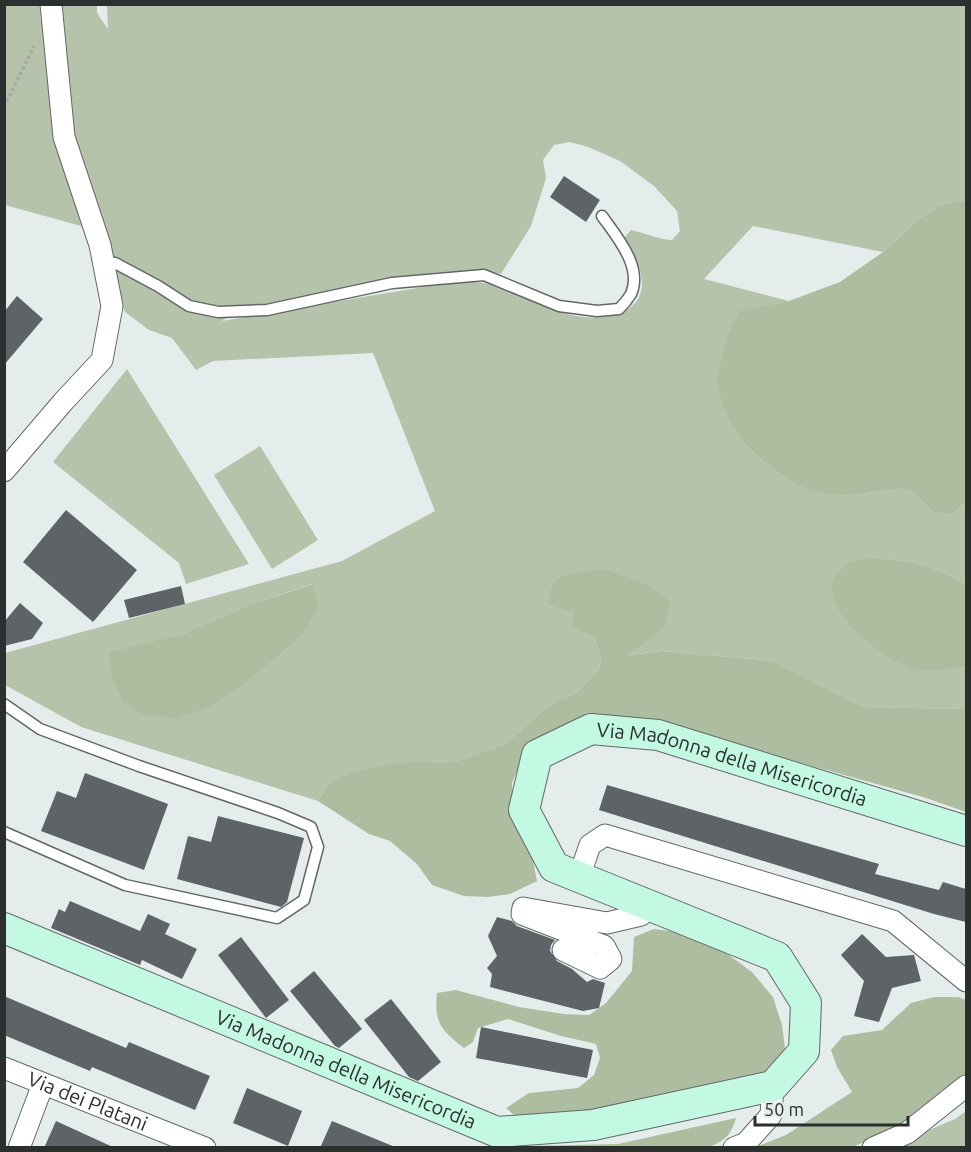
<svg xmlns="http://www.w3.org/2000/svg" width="971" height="1152" font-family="Ubuntu,sans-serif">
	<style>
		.green { fill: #b5c3aa; fill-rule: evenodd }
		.forest { fill: #adbea0 }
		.building { fill: #5d6366 }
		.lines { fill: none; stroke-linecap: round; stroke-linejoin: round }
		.service-casing { stroke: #616867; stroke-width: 13 }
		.minor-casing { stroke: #616867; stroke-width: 23 }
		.secondary-casing { stroke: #616867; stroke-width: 32 }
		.path { stroke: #a4aaa9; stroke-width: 4; stroke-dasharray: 3 3; stroke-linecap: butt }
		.service { stroke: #fff; stroke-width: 10 }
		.minor { stroke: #fff; stroke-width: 21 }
		.secondary { stroke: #c3f8e2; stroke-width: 30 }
		.labels { text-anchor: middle; stroke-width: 6; stroke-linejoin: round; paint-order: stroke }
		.street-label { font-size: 20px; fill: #2b2f2e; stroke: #e5edec }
	</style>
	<rect width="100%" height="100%" fill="#e5edec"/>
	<!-- green -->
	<path class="green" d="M 4,5 L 44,5 L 40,19 L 47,18 L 89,238 L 81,226 L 5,205 Z
		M 63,5 L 97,5 L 97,13 L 108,29 L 107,5 L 966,5 L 966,200 L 946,203 L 920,218 L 883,252 L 753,226 L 704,279 L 789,301 L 739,312 L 743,442 L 765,463 L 793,483 L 843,496 L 900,489 L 915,493 L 933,512 L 952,515 L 966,502 L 966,585 C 936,565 907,561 872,557 L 936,670 L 966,666 L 966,709 L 863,707 L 774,661 L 662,651 L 626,655 L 609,570 C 596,571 561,570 553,582 C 549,588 549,598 547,605 L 573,613 L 571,627 L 595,639 L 601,657 L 599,670 L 578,692 L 557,701 L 540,713 L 507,743 L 454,762 L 430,763 L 328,785 L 318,801 L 81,727 L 5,685 L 5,653 L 342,561 L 435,511 L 373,353 L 213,361 L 196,370 L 172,338 L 149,330 L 125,312 L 79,164 L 58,42 ZM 570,142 L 588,147 L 620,161 L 654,186 L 677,211 L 680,231 L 672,240 C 657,239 645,233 631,230 L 625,237 C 635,255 652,286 634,304 C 613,325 571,318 547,307 C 524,296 500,283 474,282 C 446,281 420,288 393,292 C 336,302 279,311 222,321 C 229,316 238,310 246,307 C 258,302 274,304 287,302 C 351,289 437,262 501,274 L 531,226 L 546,178 L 543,160 L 554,145 ZM 312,584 L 319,604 L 283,652 L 212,706 L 110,652 L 185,633 L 249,605 Z
		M 127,369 L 249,564 L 186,584 L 179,563 L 53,462 Z
		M 260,446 L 318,540 L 272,569 L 214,475 Z
		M 966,1111 L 966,1147 L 888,1148 L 955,1119 Z"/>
	<!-- forest -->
	<path class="forest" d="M 966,200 L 966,502 L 952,515 L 933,512 L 915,493 L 900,489 L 843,496 L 813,491 L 793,483 L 765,463 L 743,442 L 726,413 L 716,382 L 727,338 L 739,311 L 789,301 L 840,282 L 883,252 L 920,218 L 946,203 Z
		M 872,557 C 907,561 936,565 966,585 L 966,666 C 951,668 935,672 920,670 C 893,666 847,630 836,605 C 833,599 832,589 831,582 L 846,564 Z
		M 609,570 L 652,587 L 670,602 L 665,627 L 628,655 L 662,651 L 774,661 L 863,707 L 966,709 L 966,812 L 926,798 L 716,739 L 610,715 L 568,727 L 523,756 L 512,783 L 513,810 L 531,850 L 537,881 L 510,894 L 488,897 L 464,896 L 432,885 L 417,864 L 390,841 L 369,834 L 318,801 L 328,785 L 350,773 L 393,763 L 454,762 L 507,743 L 540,713 L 557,701 L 578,692 L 599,670 L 601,657 L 595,639 L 571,627 L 573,613 L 547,605 C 549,598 549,588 553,582 C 561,570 596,570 609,570 Z
		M 313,584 L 319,604 L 307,628 L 283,652 L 242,685 L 212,706 L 178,718 L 144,715 L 123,702 L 111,675 L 109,652 L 185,633 L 249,605 Z
		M 654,929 L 678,932 L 722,950 L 752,972 L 773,997 L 782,1025 L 785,1049 L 766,1078 L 525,1125 L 506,1108 L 529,1093 L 578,1088 L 594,1075 L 600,1058 L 596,1044 L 561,1036 L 508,1019 L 478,1028 L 473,1042 L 464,1048 C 441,1030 434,1023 437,993 L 456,990 L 519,1007 L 564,1014 L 589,1015 L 606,1003 L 632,971 L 634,937 Z
		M 934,997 L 958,997 L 966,1000 L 966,1077 L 918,1115 L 884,1134 L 852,1147 L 753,1148 L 786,1135 L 852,1092 L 837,1067 L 831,1050 L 843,1036 L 882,1030 L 911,1003 Z
		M 736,1118 C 730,1136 726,1140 709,1147 L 529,1147 L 531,1146 L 618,1144 Z"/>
	<!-- building -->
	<path class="building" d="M 564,176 L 600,200 L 586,222 L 550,197 Z
		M 17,296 L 43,319 L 4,365 L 4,312 Z
		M 66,510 L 137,570 L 93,622 L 23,562 Z
		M 181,586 L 185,604 L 129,618 L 124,600 Z
		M 20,603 L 43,623 L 32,639 L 4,646 L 4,622 Z
		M 85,773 L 168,804 L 144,870 L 41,831 L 57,791 L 76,798 Z
		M 607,785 L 879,864 L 875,874 L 939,890 L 943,882 L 966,889 L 966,922 L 934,914 L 599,810 Z
		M 218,816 L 304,838 L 287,902 L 281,907 L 177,879 L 188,836 L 211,842 Z
		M 70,901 L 140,931 L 148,914 L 170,924 L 165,934 L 197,949 L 182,979 L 142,960 L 140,965 L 51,928 L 59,909 L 65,912 Z
		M 497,917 L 512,921 L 517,926 L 555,940 L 551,945 L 550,951 L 557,961 L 572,969 L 587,982 L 593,979 L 605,983 L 599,1008 L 583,1011 L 490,987 L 492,974 L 487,968 L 497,956 L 488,936 Z
		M 862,934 L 886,957 L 914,955 L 921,981 L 892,988 L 879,1022 L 854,1016 L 864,981 L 841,955 Z
		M 241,937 L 289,1000 L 266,1018 L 218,955 Z
		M 314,971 L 362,1029 L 339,1048 L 335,1046 L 290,991 Z
		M 4,996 L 126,1048 L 129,1042 L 210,1076 L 195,1110 L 92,1067 L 90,1071 L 4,1035 Z
		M 391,999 L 441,1062 L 418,1081 L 409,1077 L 364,1020 Z
		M 481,1027 L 593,1050 L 587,1078 L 476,1058 Z
		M 247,1088 L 302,1111 L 288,1146 L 233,1123 Z
		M 56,1121 L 115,1148 L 44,1148 Z
		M 332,1121 L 395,1147 L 395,1148 L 320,1148 Z"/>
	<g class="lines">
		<!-- service casing -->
		<g class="service-casing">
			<path id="service" d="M 104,262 L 115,263 L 158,286 L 189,306 L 218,312 L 267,310 L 392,283 L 484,275 L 559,306 L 597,311 L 619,309 C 623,305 628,299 631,294 C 643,267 617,237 602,216
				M 4,704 L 40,729 L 139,766 L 278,813 L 311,827 L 318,847 L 304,900 L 277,918 L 125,885 L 4,832"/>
		</g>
		<!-- minor casing -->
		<g class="minor-casing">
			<g id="minor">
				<path d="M 4,471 L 63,402 L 102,360 L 112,306 L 100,245 L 64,137 L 51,4"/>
				<path d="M 579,877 L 590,845 L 605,835 L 893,921 L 966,981"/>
				<path d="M 563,950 L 600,968 L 611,959 L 604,946 L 522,914 L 523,908 L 607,923 L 641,915 L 651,906"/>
				<path id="s1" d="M 4,1068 L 205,1148"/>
				<path d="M 19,1148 L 43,1084"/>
				<path d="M 734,1148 L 746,1143 L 771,1115 L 773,1086"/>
				<path d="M 873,1148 L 907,1133 L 966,1086"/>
			</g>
		</g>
		<!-- secondary casing -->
		<g class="secondary-casing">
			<g id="secondary">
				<path id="s2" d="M 4,928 L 497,1132 L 593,1125 L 773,1086 L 804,1051 L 806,1003 L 777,957 L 554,867 L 524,810 L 537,755 L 591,729 L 658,735 L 966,831"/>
			</g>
		</g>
		<!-- path -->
		<path class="path" d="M 4,107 L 34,46"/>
		<!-- service -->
		<use href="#service" class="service"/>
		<!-- minor -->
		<use href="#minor" class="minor"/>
		<!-- secondary -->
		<use href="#secondary" class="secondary"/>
	</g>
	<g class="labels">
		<!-- street labels -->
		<g class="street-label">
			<text dy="7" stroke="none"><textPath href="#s2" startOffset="1530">Via Madonna della Misericordia</textPath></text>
			<text dy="7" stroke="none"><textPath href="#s2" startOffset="370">Via Madonna della Misericordia</textPath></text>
			<text dy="7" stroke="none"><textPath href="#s1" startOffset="90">Via dei Platani</textPath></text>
		</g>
	</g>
	<!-- border -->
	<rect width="971" height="1152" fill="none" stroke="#2b2f2e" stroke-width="12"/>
	<!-- scale -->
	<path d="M755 1116v9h153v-9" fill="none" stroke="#2b2f2e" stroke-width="3"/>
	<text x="764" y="1116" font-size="18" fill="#2b2f2e" stroke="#e5edec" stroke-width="4.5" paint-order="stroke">50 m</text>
</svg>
